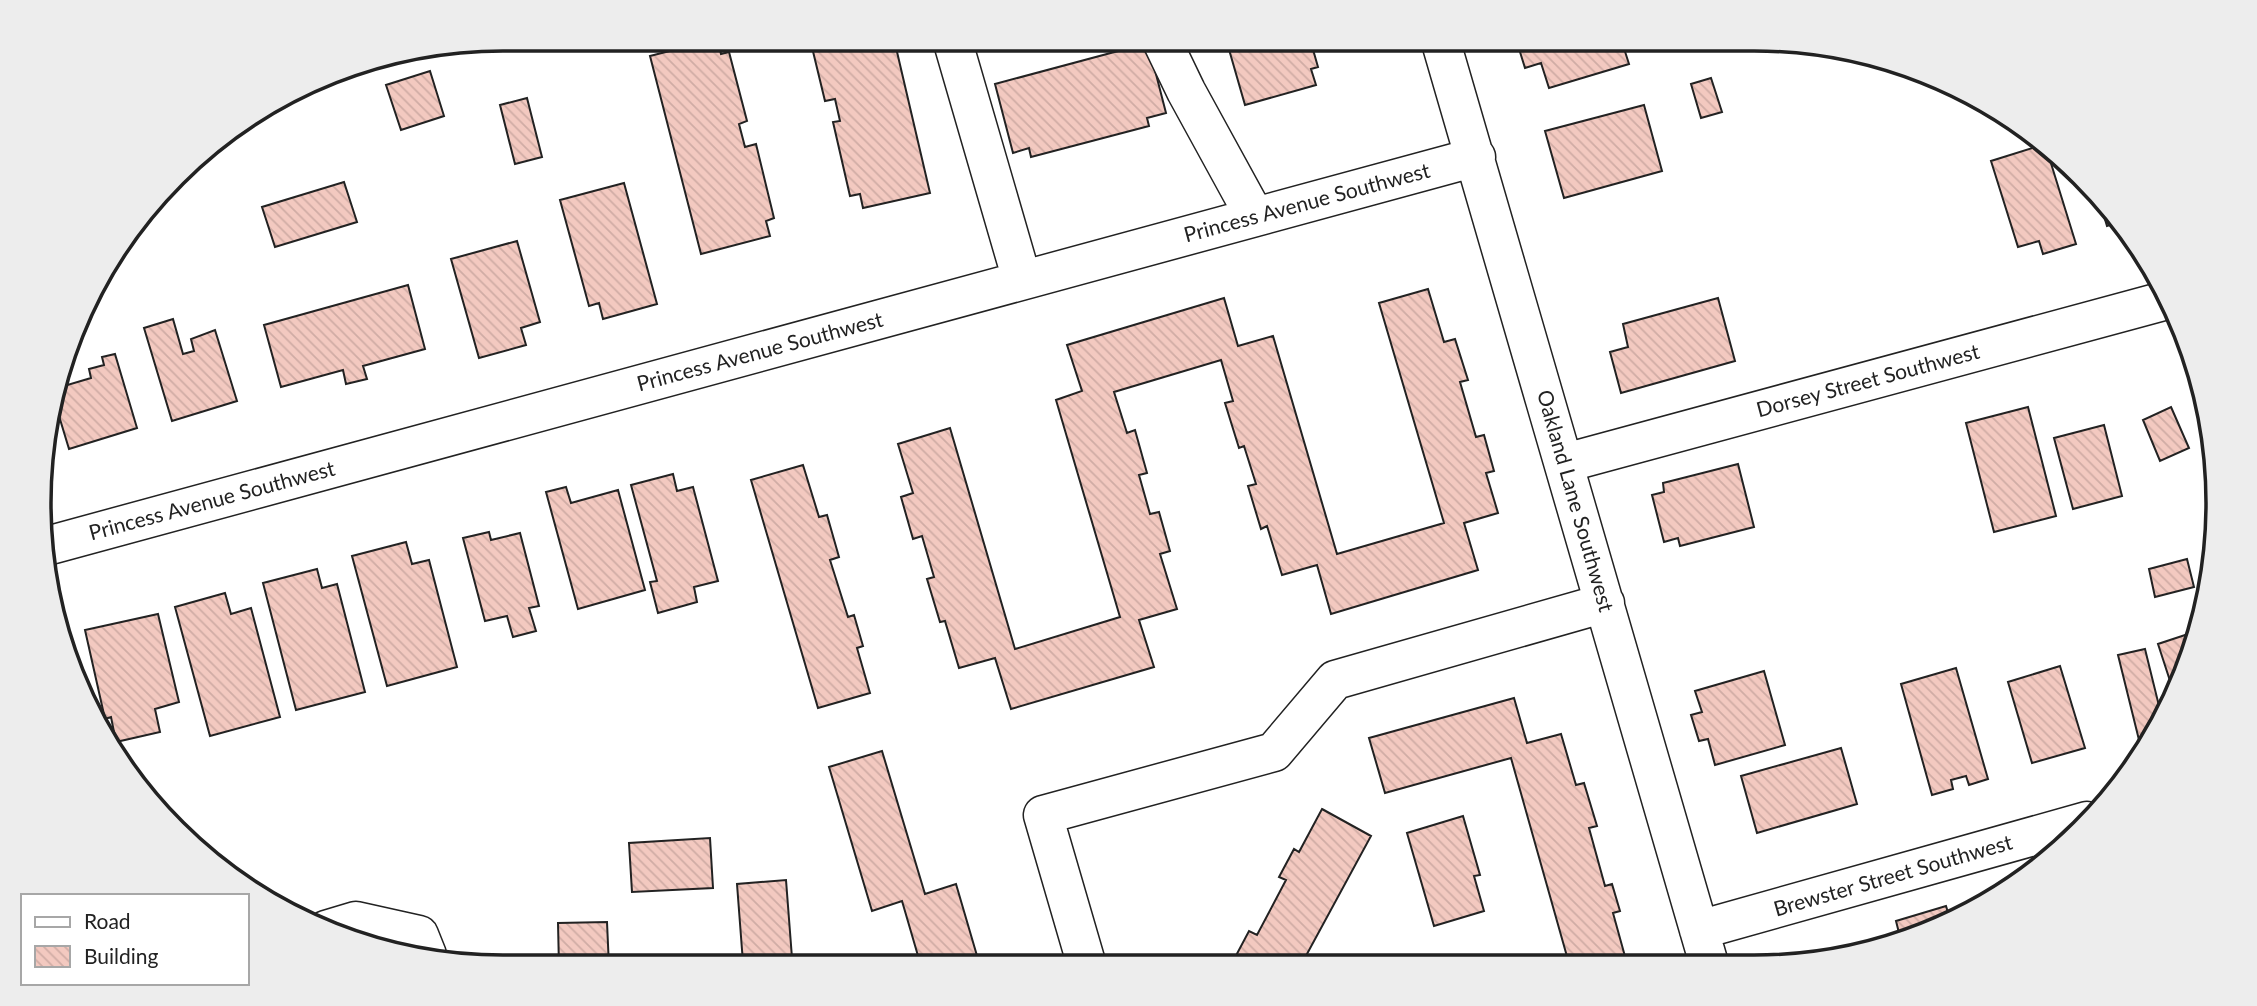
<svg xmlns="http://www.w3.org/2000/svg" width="2257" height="1006" font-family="Lato,sans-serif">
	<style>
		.building { fill: url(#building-back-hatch); stroke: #222; stroke-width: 2 }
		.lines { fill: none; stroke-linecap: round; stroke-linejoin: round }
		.minor-casing { stroke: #222; stroke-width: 41 }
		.minor { stroke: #fff; stroke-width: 38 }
		.labels { text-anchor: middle; stroke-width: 5; stroke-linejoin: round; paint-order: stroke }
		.street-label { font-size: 21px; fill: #222; stroke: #fff }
		.rim { fill: none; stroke: #222; stroke-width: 3.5 }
	</style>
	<defs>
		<pattern id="building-back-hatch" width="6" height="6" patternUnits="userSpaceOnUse" patternTransform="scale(1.75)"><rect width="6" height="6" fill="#f3c9c0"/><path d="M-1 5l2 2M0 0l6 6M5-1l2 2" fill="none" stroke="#d0aca5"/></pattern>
	</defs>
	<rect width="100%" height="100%" fill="#fff"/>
	<!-- building -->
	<path class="building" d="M 717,39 L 721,54 L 729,52 L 747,121 L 739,124 L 745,147 L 756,144 L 774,218 L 766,221 L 770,236 L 701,254 L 650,56 Z
		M 810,39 L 894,39 L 930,193 L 863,208 L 860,194 L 850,196 L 833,122 L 840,121 L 835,99 L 825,101 Z
		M 1226,39 L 1310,39 L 1318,67 L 1311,69 L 1316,85 L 1245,105 Z
		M 1516,39 L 1621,39 L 1629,64 L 1549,88 L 1541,63 L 1525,68 Z
		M 1148,43 L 1166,113 L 1147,118 L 1149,126 L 1031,157 L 1029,148 L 1013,153 L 995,84 Z
		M 430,71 L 444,116 L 401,130 L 386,85 Z
		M 1711,78 L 1722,112 L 1701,118 L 1691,84 Z
		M 527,98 L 542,157 L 515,164 L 500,105 Z
		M 1644,105 L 1662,171 L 1564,198 L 1545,131 Z
		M 2045,144 L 2076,244 L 2043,254 L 2039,241 L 2018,247 L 1991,161 Z
		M 344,182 L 357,222 L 275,247 L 262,207 Z
		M 624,183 L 657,304 L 603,319 L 599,303 L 589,306 L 560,200 Z
		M 2097,193 L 2123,221 L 2107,226 Z
		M 517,241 L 540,322 L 521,328 L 526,345 L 479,358 L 451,259 Z
		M 408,285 L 425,349 L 363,366 L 367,379 L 346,384 L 343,370 L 281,387 L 264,325 Z
		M 1428,289 L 1444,342 L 1455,339 L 1468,380 L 1460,382 L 1476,437 L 1484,435 L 1494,471 L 1486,473 L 1498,513 L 1464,523 L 1478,570 L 1331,614 L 1317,565 L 1282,575 L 1267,526 L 1261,529 L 1248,486 L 1256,484 L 1244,446 L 1239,448 L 1225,403 L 1233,401 L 1221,360 L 1114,392 L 1127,433 L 1135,430 L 1147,473 L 1139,475 L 1150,514 L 1159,512 L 1170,551 L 1160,554 L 1177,609 L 1139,620 L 1154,667 L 1011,709 L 995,658 L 959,668 L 945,621 L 940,622 L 927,579 L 934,577 L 922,536 L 913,539 L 901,497 L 913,493 L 898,444 L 950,428 L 1015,649 L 1120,617 L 1056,400 L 1082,391 L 1067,345 L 1224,298 L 1238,346 L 1273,336 L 1337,554 L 1444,523 L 1379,303 Z
		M 1718,298 L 1735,361 L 1621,393 L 1610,352 L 1628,347 L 1623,324 Z
		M 173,319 L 183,354 L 194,351 L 191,339 L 215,330 L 237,401 L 172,421 L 144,328 Z
		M 115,354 L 137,428 L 69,449 L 53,396 L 57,388 L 91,378 L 89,369 L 104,365 L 102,357 Z
		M 2028,407 L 2056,516 L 1994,532 L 1966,423 Z
		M 2171,407 L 2189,448 L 2160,461 L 2143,420 Z
		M 2104,425 L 2122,496 L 2073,509 L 2054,438 Z
		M 1738,464 L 1754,527 L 1680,546 L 1678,538 L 1664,542 L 1652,495 L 1664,492 L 1663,483 Z
		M 803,465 L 819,517 L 827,515 L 839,557 L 830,560 L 848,617 L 854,615 L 863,646 L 857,648 L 870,693 L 818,708 L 751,480 Z
		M 673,474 L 677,491 L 693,487 L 718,581 L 694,587 L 697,602 L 658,613 L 650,582 L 657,581 L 631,485 Z
		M 566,487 L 571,503 L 618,490 L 645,590 L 578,609 L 546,492 Z
		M 489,532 L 491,540 L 520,533 L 539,606 L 529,608 L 536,631 L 513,637 L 507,616 L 485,621 L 463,538 Z
		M 406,542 L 412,564 L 429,560 L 457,667 L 387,686 L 352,556 Z
		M 2187,559 L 2194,587 L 2155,597 L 2149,569 Z
		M 317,569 L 322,588 L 337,584 L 365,692 L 296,710 L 263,583 Z
		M 225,593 L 231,614 L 251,608 L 280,717 L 210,736 L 175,607 Z
		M 158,614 L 179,702 L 155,709 L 160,732 L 116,742 L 111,717 L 105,719 L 85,630 Z
		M 2188,634 L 2194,653 L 2174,693 L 2158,644 Z
		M 2145,649 L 2162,718 L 2150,741 L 2140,744 L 2118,655 Z
		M 2060,666 L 2085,748 L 2032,763 L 2008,682 Z
		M 1956,668 L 1988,779 L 1969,785 L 1966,776 L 1951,780 L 1953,789 L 1932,795 L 1901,684 Z
		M 1764,671 L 1785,745 L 1715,765 L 1708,739 L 1699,741 L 1691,715 L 1702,712 L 1695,691 Z
		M 1514,698 L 1527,743 L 1561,734 L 1576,785 L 1584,783 L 1597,826 L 1589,828 L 1605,886 L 1612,884 L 1620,911 L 1613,913 L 1626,960 L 1611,964 L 1553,964 L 1568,960 L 1511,758 L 1385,793 L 1369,738 Z
		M 1841,748 L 1857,804 L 1757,833 L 1741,776 Z
		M 882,751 L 925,894 L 956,884 L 980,966 L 921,966 L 902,901 L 872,911 L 829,767 Z
		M 1322,809 L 1371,836 L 1301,965 L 1231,965 L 1249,931 L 1257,935 L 1286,880 L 1279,877 L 1294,849 L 1299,852 Z
		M 1463,816 L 1480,875 L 1474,876 L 1484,911 L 1434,926 L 1407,833 Z
		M 710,838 L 713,888 L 632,892 L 629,843 Z
		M 786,880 L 792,958 L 801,957 L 802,967 L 752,967 L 751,962 L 743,963 L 737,884 Z
		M 1946,906 L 1951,922 L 1893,940 L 1900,937 L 1896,921 Z
		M 607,922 L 609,967 L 559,967 L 558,923 Z"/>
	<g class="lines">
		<!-- minor casing -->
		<g class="minor-casing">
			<path id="minor" d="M 952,39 L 1022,280
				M 1161,39 L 1186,91 L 1255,217
				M 1440,39 L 1709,964
				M 1565,463 L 2171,299
				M 43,547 L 1476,157
				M 326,930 L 356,921 L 419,935 L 427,955
				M 1699,930 L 2087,821
				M 1087,966 L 1043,815 L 1274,752 L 1335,680 L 1605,603"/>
		</g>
		<!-- minor -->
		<use href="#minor" class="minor"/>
	</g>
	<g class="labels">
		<!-- street labels -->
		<g class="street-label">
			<text transform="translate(1307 203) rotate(-15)" y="7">Princess Avenue Southwest</text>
			<text transform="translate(760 352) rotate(-15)" y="7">Princess Avenue Southwest</text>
			<text transform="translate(1868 381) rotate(-15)" y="7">Dorsey Street Southwest</text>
			<text transform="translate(212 501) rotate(-15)" y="7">Princess Avenue Southwest</text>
			<text transform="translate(1575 501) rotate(74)" y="7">Oakland Lane Southwest</text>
			<text transform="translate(1893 876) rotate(-16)" y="7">Brewster Street Southwest</text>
		</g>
	</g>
	<!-- crop -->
	<path d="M0 0H2257V1006H0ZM503 51H1754A452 452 0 0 1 2206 503V503A452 452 0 0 1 1754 955H503A452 452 0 0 1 51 503V503A452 452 0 0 1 503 51Z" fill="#ededed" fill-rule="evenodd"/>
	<path class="rim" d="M503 51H1754A452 452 0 0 1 2206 503V503A452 452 0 0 1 1754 955H503A452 452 0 0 1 51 503V503A452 452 0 0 1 503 51Z"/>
	<!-- legend -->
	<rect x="21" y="894" width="228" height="91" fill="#ffffff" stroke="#a7a7a7" stroke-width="2"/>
	<rect x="35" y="917" width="35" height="10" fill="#ffffff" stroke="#a7a7a7" stroke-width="2"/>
	<text x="84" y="929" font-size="21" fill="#222222">Road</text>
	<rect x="35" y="946" width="35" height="21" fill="url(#building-back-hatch)" stroke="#a7a7a7" stroke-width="2"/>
	<text x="84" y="964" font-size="21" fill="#222222">Building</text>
</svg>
